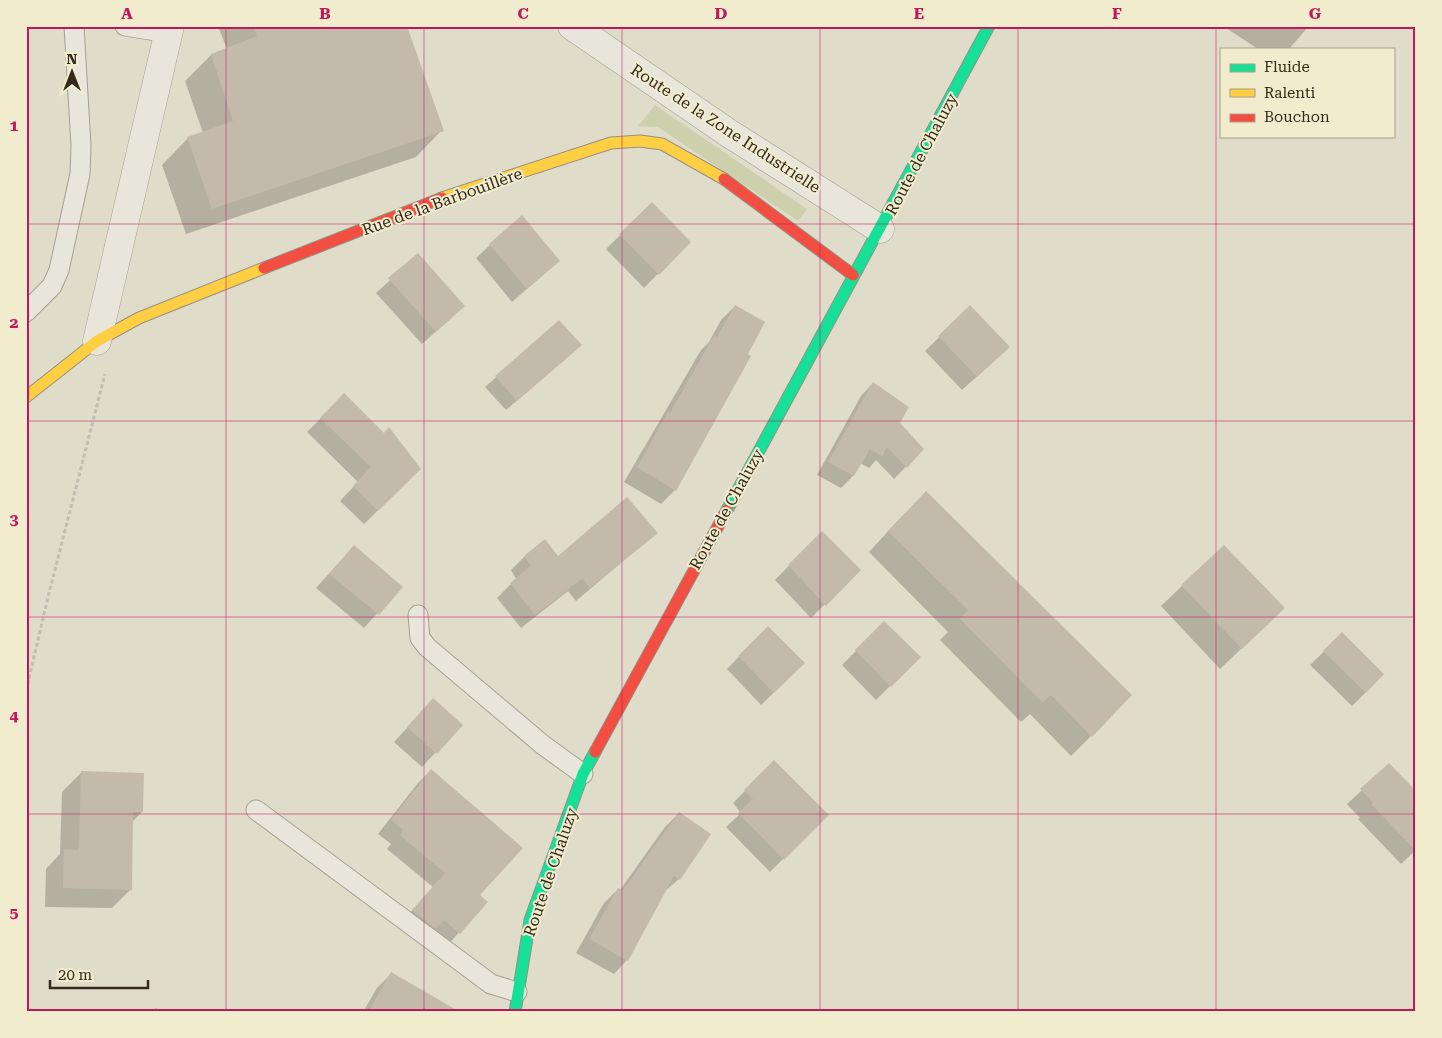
<svg xmlns="http://www.w3.org/2000/svg" width="1442" height="1038" font-family="'Roboto Serif',serif">
	<style>
		.green { fill: #ccd0ad }
		.shadow { fill: #0003 }
		.building { fill: #c4baab }
		.lines { fill: none; stroke-linecap: round; stroke-linejoin: round }
		.lane-casing { stroke: #a5a093; stroke-width: 21 }
		.street-casing { stroke: #a5a093; stroke-width: 29 }
		.fast-casing { stroke: #959084; stroke-width: 13 }
		.slow-casing { stroke: #959084; stroke-width: 13 }
		.jam-casing { stroke: #959084; stroke-width: 13 }
		.path { stroke: #c1bdb2; stroke-width: 3; stroke-dasharray: 4 2.5; stroke-linecap: butt }
		.lane { stroke: #e8e6db; stroke-width: 19 }
		.street { stroke: #e8e6db; stroke-width: 28 }
		.fast { stroke: #16e098; stroke-width: 11 }
		.slow { stroke: #ffcf43; stroke-width: 11 }
		.jam { stroke: #f24e42; stroke-width: 11 }
		.grid { fill: none; stroke: #c2185b; stroke-width: 1; stroke-opacity: 0.55 }
		.labels { text-anchor: middle; stroke-width: 4; stroke-linejoin: round; paint-order: stroke }
		.street-label { font-size: 16px; fill: #332a1d; stroke: #f2eccf }
		.neatline { fill: none; stroke: #c2185b; stroke-width: 2 }
		.grid-label { font-size: 16px; text-anchor: middle; font-weight: bold; fill: #c2185b }
	</style>
	<rect width="100%" height="100%" fill="#e0dcca"/>
	<!-- green -->
	<path class="green" d="M 655,105 L 807,209 L 798,221 L 658,127 L 638,126 Z"/>
	<!-- shadow -->
	<path class="shadow" d="M 406,26 L 442,130 L 416,157 L 186,234 L 162,165 L 188,138 L 203,133 L 185,81 L 211,55 L 227,49 L 218,26 Z
		M 1223,26 L 1309,26 L 1289,49 L 1258,49 Z
		M 652,204 L 689,242 L 644,288 L 606,249 Z
		M 490,245 L 544,274 L 512,302 L 476,258 Z
		M 418,255 L 450,319 L 422,344 L 376,293 Z
		M 735,306 L 675,490 L 661,504 L 624,482 L 701,350 L 709,342 L 721,320 Z
		M 970,307 L 994,361 L 962,390 L 925,351 Z
		M 559,322 L 570,355 L 506,410 L 485,387 Z
		M 873,383 L 899,423 L 923,449 L 894,479 L 876,460 L 869,468 L 860,463 L 853,476 L 841,488 L 817,475 L 861,396 Z
		M 344,395 L 420,469 L 364,524 L 340,501 L 358,482 L 307,432 Z
		M 905,513 L 1091,736 L 1071,756 L 1030,714 L 1021,722 L 940,640 L 948,632 L 869,552 Z
		M 822,532 L 859,570 L 811,618 L 775,580 Z
		M 656,533 L 576,601 L 568,591 L 521,628 L 497,598 L 516,579 L 511,570 L 524,557 L 557,558 Z
		M 354,546 L 401,587 L 364,628 L 316,588 Z
		M 1182,586 L 1263,628 L 1220,669 L 1161,606 Z
		M 884,623 L 919,657 L 876,700 L 842,665 Z
		M 768,627 L 791,676 L 761,705 L 727,669 Z
		M 1342,634 L 1366,692 L 1352,706 L 1310,665 Z
		M 433,700 L 461,725 L 422,767 L 394,742 Z
		M 774,762 L 827,815 L 770,872 L 726,827 L 741,813 L 733,803 Z
		M 1389,765 L 1416,850 L 1401,864 L 1358,819 L 1360,818 L 1347,804 Z
		M 431,770 L 478,896 L 486,902 L 446,947 L 400,924 L 433,887 L 387,849 L 391,844 L 378,834 L 418,783 Z
		M 81,773 L 142,812 L 132,822 L 131,889 L 112,908 L 45,907 L 46,869 L 60,854 L 62,792 Z
		M 679,813 L 679,879 L 664,892 L 627,960 L 614,974 L 576,953 L 604,903 L 618,889 L 620,890 L 665,827 Z
		M 391,974 L 420,1012 L 363,1012 L 377,988 Z
		M 156,1008 L 163,1012 L 152,1012 Z"/>
	<!-- building -->
	<path class="building" d="M 254,26 L 407,26 L 444,131 L 212,209 L 187,137 L 233,121 L 211,54 L 257,36 Z
		M 652,202 L 691,242 L 659,275 L 619,234 Z
		M 522,215 L 560,261 L 527,289 L 489,244 Z
		M 418,253 L 465,306 L 436,332 L 388,278 Z
		M 735,305 L 765,322 L 748,354 L 751,356 L 676,491 L 637,467 L 668,412 L 670,413 L 714,335 L 717,337 Z
		M 970,305 L 1010,347 L 977,377 L 938,336 Z
		M 559,320 L 582,345 L 517,401 L 495,376 Z
		M 873,382 L 909,407 L 900,423 L 924,449 L 907,468 L 887,447 L 882,456 L 870,449 L 854,476 L 828,462 Z
		M 344,393 L 384,433 L 389,427 L 421,469 L 378,511 L 353,486 L 371,467 L 320,418 Z
		M 926,491 L 1132,695 L 1092,737 L 1051,695 L 1042,702 L 960,619 L 968,610 L 888,531 Z
		M 627,497 L 658,533 L 590,588 L 583,578 L 535,615 L 510,583 L 531,566 L 524,556 L 545,539 L 558,556 Z
		M 822,531 L 861,570 L 826,606 L 788,565 Z
		M 354,545 L 403,587 L 379,615 L 329,574 Z
		M 1224,545 L 1285,608 L 1242,649 L 1181,585 Z
		M 884,621 L 921,657 L 891,687 L 855,650 Z
		M 768,626 L 805,663 L 774,693 L 738,656 Z
		M 1342,632 L 1384,674 L 1366,693 L 1323,651 Z
		M 433,698 L 463,725 L 437,754 L 407,727 Z
		M 774,760 L 829,815 L 784,860 L 738,813 L 753,799 L 744,790 Z
		M 1389,763 L 1416,791 L 1416,851 L 1371,804 L 1373,803 L 1360,789 Z
		M 431,769 L 523,848 L 480,895 L 488,902 L 460,934 L 444,920 L 436,929 L 412,910 L 445,873 L 400,835 L 403,830 L 391,820 Z
		M 81,771 L 144,773 L 143,812 L 133,812 L 132,890 L 63,888 L 64,849 L 79,850 Z
		M 679,812 L 711,834 L 680,880 L 674,876 L 628,961 L 589,939 L 618,888 L 623,890 Z
		M 391,972 L 460,1012 L 368,1012 Z"/>
	<g class="lines">
		<!-- lane casing -->
		<g class="lane-casing">
			<path id="lane" d="M 125,26 L 169,33
				M 26,312 L 52,286 L 59,270 L 80,174 L 81,146 L 74,26
				M 418,615 L 420,638 L 427,647 L 543,745 L 583,774
				M 256,810 L 491,984 L 517,992"/>
		</g>
		<!-- street casing -->
		<g class="street-casing">
			<path id="street" d="M 572,26 L 730,134 L 880,229
				M 97,341 L 170,26"/>
		</g>
		<!-- fast casing -->
		<g class="fast-casing">
			<path id="fast" d="M 727,510 L 989,26
				M 515,1012 L 530,920 L 583,774 L 595,752"/>
		</g>
		<!-- slow casing -->
		<g class="slow-casing">
			<path id="slow" d="M 442,198 L 611,143 L 640,141 L 662,144 L 724,179
				M 26,397 L 97,341 L 139,318 L 264,268"/>
		</g>
		<!-- jam casing -->
		<g class="jam-casing">
			<path id="jam" d="M 724,179 L 853,275
				M 264,268 L 442,198
				M 595,752 L 727,510"/>
		</g>
		<!-- path -->
		<path class="path" d="M 26,691 L 48,597 L 105,374"/>
		<!-- lane -->
		<use href="#lane" class="lane"/>
		<!-- street -->
		<use href="#street" class="street"/>
		<!-- fast -->
		<use href="#fast" class="fast"/>
		<!-- slow -->
		<use href="#slow" class="slow"/>
		<!-- jam -->
		<use href="#jam" class="jam"/>
	</g>
	<!-- grid -->
	<path class="grid" d="M 226,26 L 226,1012M 424,26 L 424,1012M 622,26 L 622,1012M 820,26 L 820,1012M 1018,26 L 1018,1012M 1216,26 L 1216,1012M 26,224 L 1416,224M 26,421 L 1416,421M 26,617 L 1416,617M 26,814 L 1416,814"/>
	<g class="labels">
		<!-- street labels -->
		<g class="street-label">
			<text transform="translate(726 128) rotate(33)" y="6">Route de la Zone Industrielle</text>
			<text transform="translate(921 154) rotate(-62)" y="6">Route de Chaluzy</text>
			<text transform="translate(442 201) rotate(-20)" y="6">Rue de la Barbouillère</text>
			<text transform="translate(726 509) rotate(-61)" y="6">Route de Chaluzy</text>
			<text transform="translate(550 872) rotate(-71)" y="6">Route de Chaluzy</text>
		</g>
	</g>
	<!-- border -->
	<rect width="1442" height="1038" fill="none" stroke="#f2eccf" stroke-width="55"/>
	<!-- legend -->
	<rect x="1220" y="48" width="175" height="90" fill="#f2eccf" stroke="#a69e88"/>
	<rect x="1230" y="64" width="25" height="8" fill="#16e098" stroke="#a69e88"/>
	<text x="1264" y="72" font-size="15" fill="#332a1d">Fluide</text>
	<rect x="1230" y="89" width="25" height="8" fill="#ffcf43" stroke="#a69e88"/>
	<text x="1264" y="98" font-size="15" fill="#332a1d">Ralenti</text>
	<rect x="1230" y="114" width="25" height="8" fill="#f24e42" stroke="#a69e88"/>
	<text x="1264" y="122" font-size="15" fill="#332a1d">Bouchon</text>
	<!-- north arrow -->
	<g transform="translate(72 72)" stroke="#f2eccf" stroke-width="4" paint-order="stroke">
	<path d="M0-4L9 19L0 12L-9 19Z" fill="#332a1d"/>
	<text y="-8" font-size="14" font-weight="bold" text-anchor="middle" fill="#332a1d">N</text>
	</g>
	<!-- scale -->
	<path d="M50 980v8h98v-8" fill="none" stroke="#332a1d" stroke-width="2.5"/>
	<text x="58" y="980" font-size="15" fill="#332a1d" stroke="#f2eccf" stroke-width="4" paint-order="stroke">20 m</text>
	<rect x="28" y="28" width="1386" height="982" class="neatline"/>
	<g class="grid-label">
		<text x="127" y="19">A</text>
		<text x="325" y="19">B</text>
		<text x="523" y="19">C</text>
		<text x="721" y="19">D</text>
		<text x="919" y="19">E</text>
		<text x="1117" y="19">F</text>
		<text x="1315" y="19">G</text>
		<text x="14" y="131">1</text>
		<text x="14" y="328">2</text>
		<text x="14" y="525">3</text>
		<text x="14" y="721">4</text>
		<text x="14" y="918">5</text>
	</g>
</svg>
